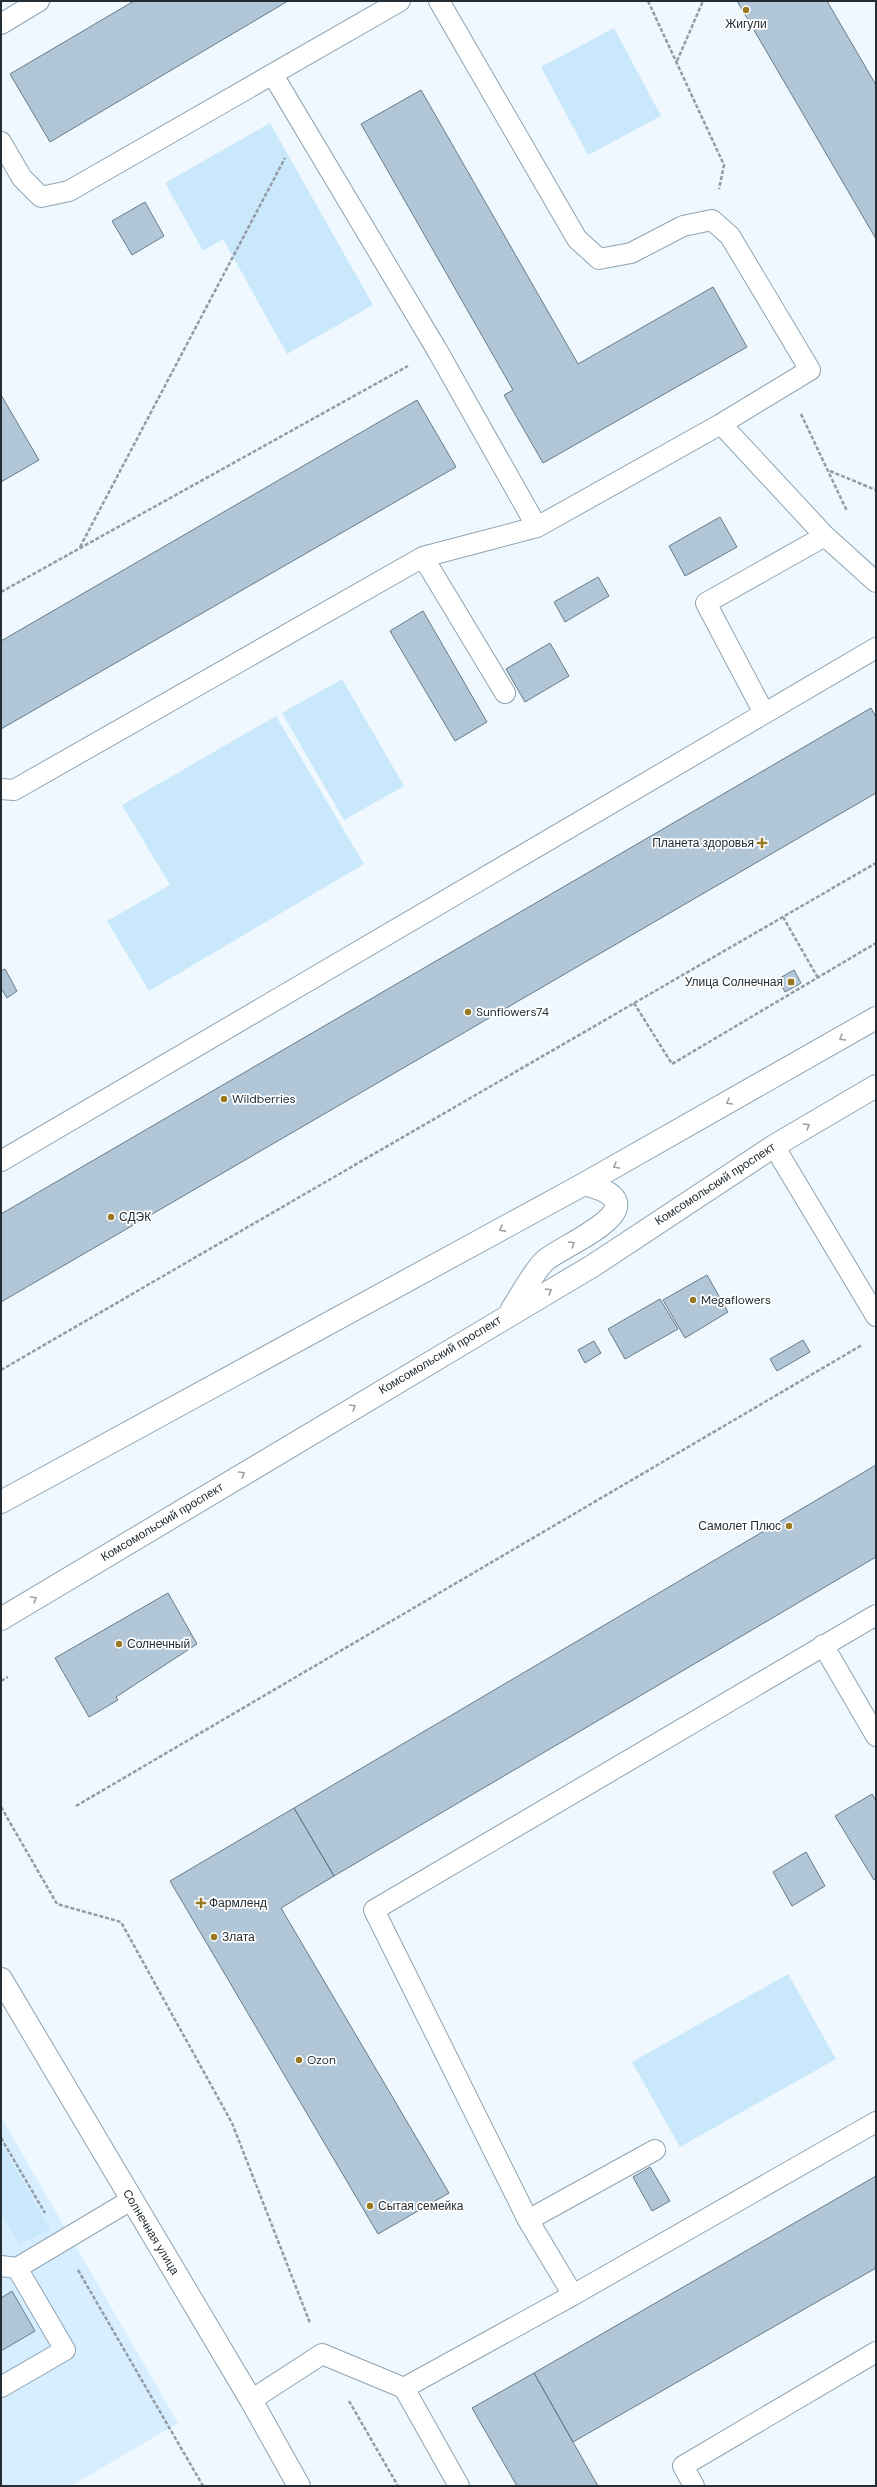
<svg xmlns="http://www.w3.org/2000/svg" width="877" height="2487" font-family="'DM Sans',sans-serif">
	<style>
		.built { fill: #d6eeff }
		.green { fill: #cae8fc }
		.building { fill: #b1c7d7; stroke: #667b8a }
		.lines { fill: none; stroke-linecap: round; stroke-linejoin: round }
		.lane-casing { stroke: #8ea4b3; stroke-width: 22 }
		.secondary-casing { stroke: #8ea4b3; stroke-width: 24 }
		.path { stroke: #939ca3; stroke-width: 2.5; stroke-dasharray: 4 2; stroke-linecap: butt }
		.lane { stroke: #fff; stroke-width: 20 }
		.secondary { stroke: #fff; stroke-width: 22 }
		.oneway { stroke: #9ca0a3 }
		.poi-dot { fill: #987821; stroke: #fff; stroke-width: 1.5 }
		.labels { text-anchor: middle; stroke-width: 3.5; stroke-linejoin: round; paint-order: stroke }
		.poi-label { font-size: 12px; fill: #242d33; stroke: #fff; text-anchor: start }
		.street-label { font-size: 12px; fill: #242d33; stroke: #fff }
	</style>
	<rect width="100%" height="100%" fill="#eff8ff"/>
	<!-- built -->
	<path class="built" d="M 1,2117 L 178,2423 L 71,2486 L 1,2486 Z"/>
	<!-- green -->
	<path class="green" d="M 614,28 L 661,116 L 588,155 L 541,67 Z
		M 270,123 L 373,305 L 287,354 L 223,239 L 203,251 L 165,183 Z
		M 342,679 L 404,786 L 344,820 L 282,713 Z
		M 276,716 L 364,864 L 149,991 L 107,921 L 170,885 L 122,805 Z
		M 788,1974 L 836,2059 L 680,2147 L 632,2062 Z
		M 1,2144 L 51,2230 L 19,2244 L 1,2213 Z"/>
	<!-- building -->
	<path class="building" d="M 134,1 L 288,1 L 50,142 L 10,74 Z
		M 737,1 L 827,1 L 876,85 L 876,239 Z
		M 421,90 L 578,364 L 713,287 L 747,347 L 543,463 L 504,395 L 513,390 L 361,124 Z
		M 145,202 L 164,236 L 132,255 L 112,221 Z
		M 1,395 L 39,460 L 1,482 Z
		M 417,400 L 456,467 L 1,729 L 1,641 Z
		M 720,517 L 737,547 L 685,576 L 669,546 Z
		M 598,577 L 609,596 L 565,622 L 554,602 Z
		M 423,611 L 487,722 L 455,741 L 390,631 Z
		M 550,643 L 569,676 L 525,702 L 506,669 Z
		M 871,708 L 876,717 L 876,793 L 1,1302 L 1,1214 Z
		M 5,969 L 17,991 L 7,998 L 1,988 L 1,971 Z
		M 794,970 L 801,983 L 785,992 L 778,979 Z
		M 707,1275 L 728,1312 L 685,1338 L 663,1300 Z
		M 660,1299 L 678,1329 L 625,1359 L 608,1329 Z
		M 803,1340 L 810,1352 L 777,1371 L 770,1359 Z
		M 594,1341 L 601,1353 L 585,1363 L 578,1350 Z
		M 876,1465 L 876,1557 L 334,1876 L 294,1808 Z
		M 168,1593 L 197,1644 L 116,1697 L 118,1700 L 89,1717 L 55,1658 Z
		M 872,1794 L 876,1801 L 876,1879 L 874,1880 L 835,1816 Z
		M 294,1808 L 334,1876 L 281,1908 L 449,2193 L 378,2234 L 170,1881 Z
		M 806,1852 L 825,1886 L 792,1906 L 773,1872 Z
		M 650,2167 L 670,2201 L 652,2211 L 633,2177 Z
		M 876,2176 L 876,2268 L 573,2442 L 534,2373 Z
		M 12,2291 L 35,2331 L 1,2351 L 1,2298 Z
		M 534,2373 L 573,2442 L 598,2486 L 517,2486 L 472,2408 Z"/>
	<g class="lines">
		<!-- lane casing -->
		<g class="lane-casing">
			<path id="lane" d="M 439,1 L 577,239 L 599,259 L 631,253 L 683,226 L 712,220 L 730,236 L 810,370 L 721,424
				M 1,24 L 39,1
				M 273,75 L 437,350 L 537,527
				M 1,142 L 22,178 L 41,197 L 69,191 L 400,1
				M 423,557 L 505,693
				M 764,713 L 706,603 L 825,536
				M 1,789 L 14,790 L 423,557 L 537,527 L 721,424 L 825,536 L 876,582
				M 774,1146 L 876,1316
				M 1,1161 L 876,648
				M 823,1645 L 876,1736
				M 528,2220 L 655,2150
				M 1,2266 L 17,2268 L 131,2200
				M 573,2295 L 876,2122
				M 1,2387 L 65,2350 L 17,2268
				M 404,2388 L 459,2486
				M 251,2400 L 322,2354 L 404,2388 L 573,2295 L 528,2220 L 374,1910 L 876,1615
				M 694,2486 L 683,2466 L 876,2352"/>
		</g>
		<!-- secondary casing -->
		<g class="secondary-casing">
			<path id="secondary" d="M 512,1309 C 520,1297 537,1266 547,1259 C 571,1241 665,1204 584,1184
				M 1,1502 L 584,1184 L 876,1018
				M 1,1619 L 594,1265 L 774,1146 L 876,1086
				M 1,1979 L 251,2400 L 299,2486"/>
		</g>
		<!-- path -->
		<path class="path" d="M 648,1 L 724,165 L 719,189
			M 677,61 L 703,1
			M 801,414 L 847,511
			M 830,471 L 876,490
			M 80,547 L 285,158
			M 1,592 L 408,366
			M 783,917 L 818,978
			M 634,1003 L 672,1064 L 876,943
			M 1,1370 L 876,863
			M 1,1681 L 8,1677
			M 76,1806 L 862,1345
			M 1,1807 L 57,1904 L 121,1922 L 232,2123 L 310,2323
			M 1,2138 L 45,2213
			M 78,2270 L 203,2486
			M 349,2401 L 398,2486"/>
		<!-- lane -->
		<use href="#lane" class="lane"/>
		<!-- secondary -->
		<use href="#secondary" class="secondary"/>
	</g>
	<!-- one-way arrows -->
	<defs><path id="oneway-chevron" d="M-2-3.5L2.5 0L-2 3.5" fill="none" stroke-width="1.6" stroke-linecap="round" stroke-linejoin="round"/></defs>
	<g class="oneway">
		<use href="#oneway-chevron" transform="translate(842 1038) rotate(150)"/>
		<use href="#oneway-chevron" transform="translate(729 1102) rotate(150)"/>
		<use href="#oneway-chevron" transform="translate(807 1126) rotate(-30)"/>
		<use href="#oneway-chevron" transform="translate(616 1166) rotate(150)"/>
		<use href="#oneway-chevron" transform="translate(502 1229) rotate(151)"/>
		<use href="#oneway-chevron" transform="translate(572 1244) rotate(-31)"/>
		<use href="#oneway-chevron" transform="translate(549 1291) rotate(-30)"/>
		<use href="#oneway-chevron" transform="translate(353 1407) rotate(-31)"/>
		<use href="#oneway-chevron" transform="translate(242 1474) rotate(-31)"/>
		<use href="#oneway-chevron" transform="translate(34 1599) rotate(-31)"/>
	</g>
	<!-- markers -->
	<g class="poi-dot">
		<circle cx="746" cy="10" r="4"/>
		<path d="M760 837h4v4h4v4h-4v4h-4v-4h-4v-4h4z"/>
		<rect x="787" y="978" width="8" height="8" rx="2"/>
		<circle cx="468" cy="1012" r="4"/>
		<circle cx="224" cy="1099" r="4"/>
		<circle cx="111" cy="1217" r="4"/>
		<circle cx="693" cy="1300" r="4"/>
		<circle cx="789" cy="1526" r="4"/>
		<circle cx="119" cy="1644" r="4"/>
		<path d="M199 1897h4v4h4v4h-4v4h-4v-4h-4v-4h4z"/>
		<circle cx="214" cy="1937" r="4"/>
		<circle cx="299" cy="2060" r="4"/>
		<circle cx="370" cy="2206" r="4"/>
	</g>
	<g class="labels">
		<!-- poi labels -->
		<g class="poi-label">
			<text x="746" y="28" text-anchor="middle">Жигули</text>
			<text x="754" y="847" text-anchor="end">Планета здоровья</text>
			<text x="783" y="986" text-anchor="end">Улица Солнечная</text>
			<text x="476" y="1016">Sunflowers74</text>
			<text x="232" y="1103">Wildberries</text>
			<text x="119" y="1221">СДЭК</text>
			<text x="701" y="1304">Megaflowers</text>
			<text x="781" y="1530" text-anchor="end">Самолет Плюс</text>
			<text x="127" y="1648">Солнечный</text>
			<text x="209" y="1907">Фармленд</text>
			<text x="222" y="1941">Злата</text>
			<text x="307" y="2064">Ozon</text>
			<text x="378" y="2210">Сытая семейка</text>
		</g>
		<!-- street labels -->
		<g class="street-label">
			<text transform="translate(715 1184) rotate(-33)" y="4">Комсомольский проспект</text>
			<text transform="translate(440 1355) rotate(-31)" y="4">Комсомольский проспект</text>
			<text transform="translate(162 1522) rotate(-31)" y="4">Комсомольский проспект</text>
			<text transform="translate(151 2232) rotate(59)" y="4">Солнечная улица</text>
		</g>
	</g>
	<!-- border -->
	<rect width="877" height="2487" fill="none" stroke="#242d33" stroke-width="4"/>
</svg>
